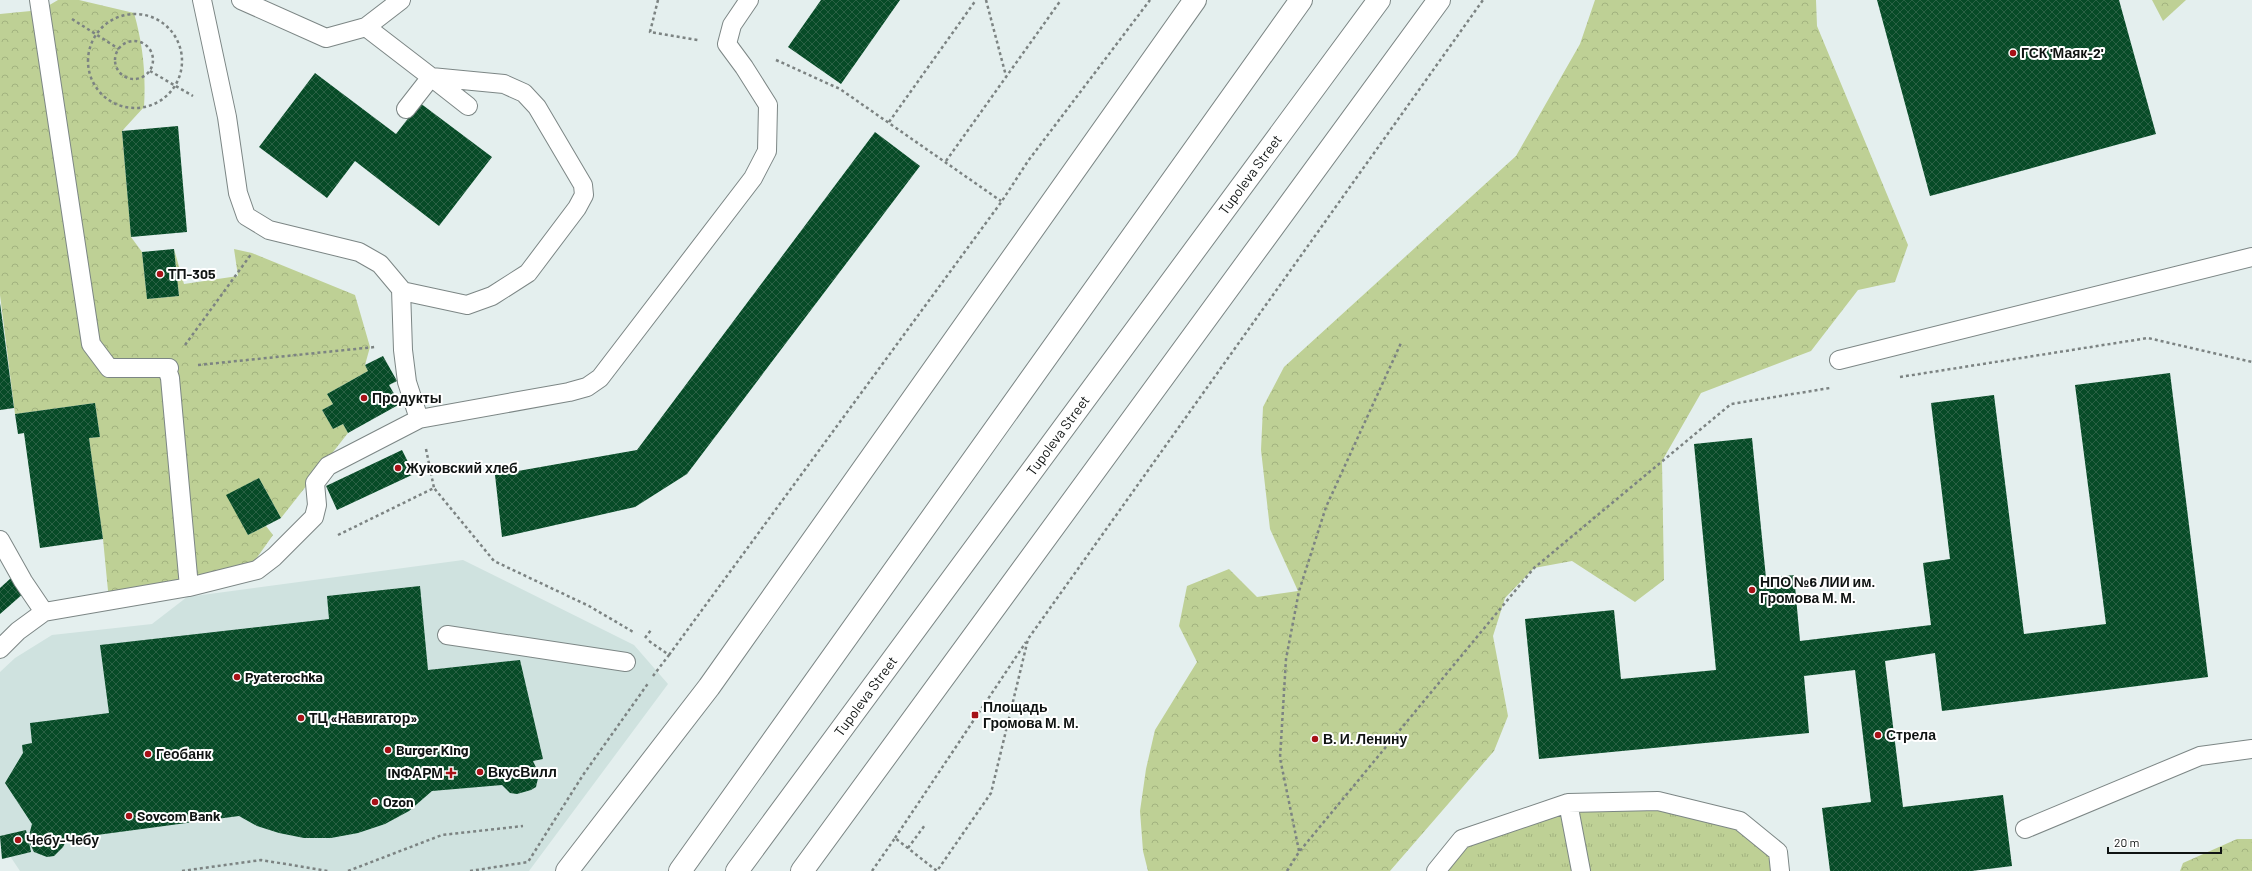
<svg xmlns="http://www.w3.org/2000/svg" width="2252" height="871" font-family="Barlow,sans-serif">
	<style>
		.built { fill: #cfe2df }
		.grass { fill: url(#grass-tufts) }
		.forest { fill: url(#forest-crowns) }
		.building { fill: url(#building-cross-hatch) }
		.lines { fill: none; stroke-linecap: round; stroke-linejoin: round }
		.service-casing { stroke: #7c8685; stroke-width: 20 }
		.secondary-casing { stroke: #7c8685; stroke-width: 24 }
		.primary-casing { stroke: #7c8685; stroke-width: 24 }
		.path { stroke: #7c8382; stroke-width: 2.5; stroke-dasharray: 3 3; stroke-linecap: butt }
		.service { stroke: #fff; stroke-width: 18 }
		.secondary { stroke: #fff; stroke-width: 22 }
		.primary { stroke: #fff; stroke-width: 22 }
		.poi-dot { fill: #a71117; stroke: #fff; stroke-width: 1.5 }
		.labels { text-anchor: middle; stroke-width: 4; stroke-linejoin: round; paint-order: stroke }
		.poi-label { font-size: 14px; font-weight: bold; fill: #0f1312; stroke: #fff; text-anchor: start }
		.street-label { font-size: 14px; fill: #0f1312; stroke: #fff }
	</style>
	<defs>
		<pattern id="grass-tufts" width="24" height="20" patternUnits="userSpaceOnUse"><rect width="24" height="20" fill="#bed095"/><path d="M3 7l-1-3M5 7V3M7 7l1-3M15 17l-1-3M17 17v-4M19 17l1-3" fill="none" stroke="#a2b27f"/></pattern>
		<pattern id="forest-crowns" width="20" height="18" patternUnits="userSpaceOnUse"><rect width="20" height="18" fill="#bed095"/><path d="M2 6a3 3 0 1 1 6 0M12 15a3 3 0 1 1 6 0" fill="none" stroke="#a2b27f"/></pattern>
		<pattern id="building-cross-hatch" width="8" height="8" patternUnits="userSpaceOnUse"><rect width="8" height="8" fill="#074b27"/><path d="M0 0l8 8M0 8l8-8" fill="none" stroke="#2a6144"/></pattern>
	</defs>
	<rect width="100%" height="100%" fill="#e4efee"/>
	<!-- built -->
	<path class="built" d="M 463,560 L 634,645 L 668,684 L 529,871 L 20,871 L 0,841 L 0,672 L 15,658 L 52,635 L 152,624 L 187,597 Z"/>
	<!-- grass -->
	<path class="grass" d="M 1659,803 L 1739,825 L 1774,854 L 1776,871 L 1585,871 L 1573,806 Z
		M 1566,806 L 1579,871 L 1439,871 L 1463,841 Z"/>
	<!-- forest -->
	<path class="forest" d="M 58,0 L 79,0 L 134,13 C 143,45 146,74 144,107 L 122,131 L 131,237 L 142,252 L 147,299 L 179,296 L 174,249 L 184,284 L 238,276 L 234,249 L 252,253 L 355,295 L 370,347 L 365,365 L 368,371 L 327,394 L 333,404 L 322,410 L 333,429 L 343,424 L 348,433 L 281,518 L 259,478 L 227,495 L 248,535 L 266,526 L 273,535 L 246,573 L 109,601 L 103,539 L 89,438 L 100,437 L 95,403 L 15,414 L 0,295 L 0,14 L 41,10 Z
		M 1595,0 L 1816,0 L 1817,26 L 1908,245 L 1895,282 L 1858,290 L 1811,351 L 1701,393 L 1662,461 L 1664,580 L 1635,602 L 1572,561 L 1534,568 L 1505,598 L 1493,636 L 1508,716 L 1494,751 L 1390,871 L 1148,871 L 1143,851 L 1140,811 L 1146,769 L 1155,730 L 1197,662 L 1179,626 L 1187,586 L 1229,569 L 1257,597 L 1298,591 L 1270,529 L 1261,450 L 1263,407 L 1284,367 L 1516,156 L 1580,44 Z
		M 2152,0 L 2186,0 L 2163,21 Z
		M 2237,839 L 2252,839 L 2252,871 L 2180,871 L 2183,863 Z"/>
	<!-- building -->
	<path class="building" d="M 821,0 L 900,0 L 841,84 L 788,47 Z
		M 1877,0 L 2119,0 L 2156,134 L 1930,196 Z
		M 315,73 L 396,134 L 420,103 L 492,157 L 439,226 L 355,161 L 327,198 L 259,147 Z
		M 178,126 L 187,232 L 131,237 L 122,131 Z
		M 875,132 L 920,166 L 687,474 L 635,507 L 502,537 L 495,475 L 637,450 Z
		M 174,249 L 179,296 L 147,299 L 142,252 Z
		M 0,303 L 14,408 L 0,410 Z
		M 383,356 L 397,381 L 389,385 L 400,404 L 348,433 L 343,424 L 333,429 L 322,410 L 333,404 L 327,394 L 368,371 L 365,365 Z
		M 2170,373 L 2208,677 L 1942,711 L 1935,653 L 1885,661 L 1903,807 L 2003,795 L 2012,866 L 1972,871 L 1830,871 L 1822,808 L 1871,802 L 1855,670 L 1804,676 L 1809,733 L 1539,759 L 1525,619 L 1614,610 L 1621,679 L 1716,670 L 1694,444 L 1752,438 L 1766,578 L 1794,575 L 1800,641 L 1931,625 L 1923,563 L 1950,559 L 1931,403 L 1994,395 L 2024,634 L 2106,624 L 2075,385 Z
		M 95,403 L 100,437 L 89,438 L 103,539 L 40,548 L 24,433 L 18,434 L 15,414 Z
		M 402,450 L 414,474 L 337,510 L 326,486 Z
		M 259,478 L 281,518 L 248,535 L 226,495 Z
		M 11,578 L 24,593 L 0,614 L 0,588 Z
		M 420,586 L 428,670 L 520,660 L 543,759 L 533,761 L 539,774 L 536,787 L 531,790 L 517,794 L 510,793 L 502,785 L 432,791 L 409,811 L 385,824 L 358,833 L 331,838 L 304,838 L 279,833 L 257,826 L 239,816 L 67,839 L 63,847 L 54,856 L 47,857 L 34,852 L 29,842 L 31,852 L 2,859 L 0,836 L 26,830 L 28,839 L 32,824 L 5,783 L 23,753 L 22,745 L 32,743 L 30,723 L 109,713 L 100,645 L 329,619 L 327,596 Z"/>
	<g class="lines">
		<!-- service casing -->
		<g class="service-casing">
			<path id="service" d="M 202,0 L 227,117 L 238,193 L 246,216 L 269,230 L 359,252 L 380,264 L 401,289 L 403,350 L 407,382 L 419,419 L 569,392 L 587,387 L 600,378 L 753,178 L 767,151 L 768,105 L 744,67 L 727,44 L 732,25 L 749,0
				M 241,0 L 326,38 L 366,27 L 431,77 L 504,84 L 524,93 L 537,107 L 583,185 L 584,195 L 577,208 L 528,273 L 492,296 L 467,305 L 402,291
				M 366,27 L 401,0
				M 406,109 L 431,77 L 468,106
				M 1839,360 L 2252,257
				M 0,540 L 23,581 L 44,612
				M 189,587 L 257,570 L 274,557 L 314,517 L 317,505 L 315,483 L 328,466 L 419,419
				M 447,635 L 626,662
				M 0,649 L 18,631 L 44,612 L 189,587 L 170,378 L 167,369 L 169,368 L 109,368 L 91,344 L 39,0
				M 1568,803 L 1581,871
				M 2025,829 L 2200,756 L 2252,749
				M 1436,871 L 1462,839 L 1568,803 L 1658,801 L 1740,821 L 1778,852 L 1780,871"/>
		</g>
		<!-- secondary casing -->
		<g class="secondary-casing">
			<path id="secondary" d="M 567,871 L 709,687 L 1195,0
				M 802,871 L 1439,0"/>
		</g>
		<!-- primary casing -->
		<g class="primary-casing">
			<g id="primary">
				<path d="M 680,871 L 1301,0"/>
				<path id="s1" d="M 737,871 L 1379,0"/>
			</g>
		</g>
		<!-- path -->
		<path class="path" d="M 658,0 L 650,32 L 698,40
			M 986,0 L 1006,76
			M88 61a47 47 0 1 1 94 0a47 47 0 1 1-94 0Z
			M 72,19 L 119,49
			M115 60a19 19 0 1 1 38 0a19 19 0 1 1-38 0Z
			M 776,60 L 840,89 L 1001,201
			M 150,71 L 193,96
			M 889,122 L 976,0
			M 946,161 L 1061,0
			M 185,345 L 252,253
			M 198,365 L 375,347
			M 1900,377 L 2148,338 L 2252,362
			M 426,449 L 434,488
			M 338,535 L 434,488 L 494,561 L 589,606 L 635,633
			M 645,638 L 651,630
			M 649,641 L 669,655 L 653,676
			M 669,655 L 1002,201 L 1028,161 L 1150,0
			M 895,838 L 1026,642
			M 908,848 L 925,825
			M 1299,851 L 1280,758 L 1286,659 L 1299,591 L 1326,507 L 1401,343
			M 182,871 L 261,860 L 328,871
			M 348,871 L 442,835 L 523,826
			M 470,871 L 528,862 L 583,775 L 649,682
			M 872,871 L 895,838 L 937,871 L 991,793 L 1028,639 L 1483,0
			M 1287,871 L 1299,852 L 1534,568 L 1731,404 L 1830,388"/>
		<!-- service -->
		<use href="#service" class="service"/>
		<!-- secondary -->
		<use href="#secondary" class="secondary"/>
		<!-- primary -->
		<use href="#primary" class="primary"/>
	</g>
	<!-- markers -->
	<g class="poi-dot">
		<circle cx="2013" cy="53" r="4"/>
		<circle cx="160" cy="274" r="4"/>
		<circle cx="364" cy="398" r="4"/>
		<circle cx="398" cy="468" r="4"/>
		<circle cx="1752" cy="590" r="4"/>
		<circle cx="237" cy="677" r="4"/>
		<rect x="971" y="711" width="8" height="8" rx="2"/>
		<circle cx="301" cy="718" r="4"/>
		<circle cx="1878" cy="735" r="4"/>
		<circle cx="1315" cy="739" r="4"/>
		<circle cx="388" cy="750" r="4"/>
		<circle cx="148" cy="754" r="4"/>
		<circle cx="480" cy="772" r="4"/>
		<path d="M449 767h4v4h4v4h-4v4h-4v-4h-4v-4h4z"/>
		<circle cx="375" cy="802" r="4"/>
		<circle cx="129" cy="816" r="4"/>
		<circle cx="18" cy="840" r="4"/>
	</g>
	<g class="labels">
		<!-- poi labels -->
		<g class="poi-label">
			<text x="2021" y="58">ГСК 'Маяк-2'</text>
			<text x="168" y="279">ТП-305</text>
			<text x="372" y="403">Продукты</text>
			<text x="406" y="473">Жуковский хлеб</text>
			<text x="1760" y="587">НПО №6 ЛИИ им.<tspan x="1760" dy="16">Громова М. М.</tspan></text>
			<text x="245" y="682">Pyaterochka</text>
			<text x="983" y="712">Площадь<tspan x="983" dy="16">Громова М. М.</tspan></text>
			<text x="309" y="723">ТЦ «Навигатор»</text>
			<text x="1886" y="740">Стрела</text>
			<text x="1323" y="744">В. И. Ленину</text>
			<text x="396" y="755">Burger King</text>
			<text x="156" y="759">Геобанк</text>
			<text x="488" y="777">ВкусВилл</text>
			<text x="443" y="778" text-anchor="end">INФАРМ</text>
			<text x="383" y="807">Ozon</text>
			<text x="137" y="821">Sovcom Bank</text>
			<text x="26" y="845">Чебу-Чебу</text>
		</g>
		<!-- street labels -->
		<g class="street-label">
			<text dy="5" stroke="none"><textPath href="#s1" startOffset="865">Tupoleva Street</textPath></text>
			<text dy="5" stroke="none"><textPath href="#s1" startOffset="541">Tupoleva Street</textPath></text>
			<text dy="5" stroke="none"><textPath href="#s1" startOffset="217">Tupoleva Street</textPath></text>
		</g>
	</g>
	<!-- scale -->
	<path d="M2108 847v6h113v-6" fill="none" stroke="#0f1312" stroke-width="2"/>
	<text x="2114" y="847" font-size="12" fill="#0f1312" stroke="#ffffff" stroke-width="3" paint-order="stroke">20 m</text>
</svg>
